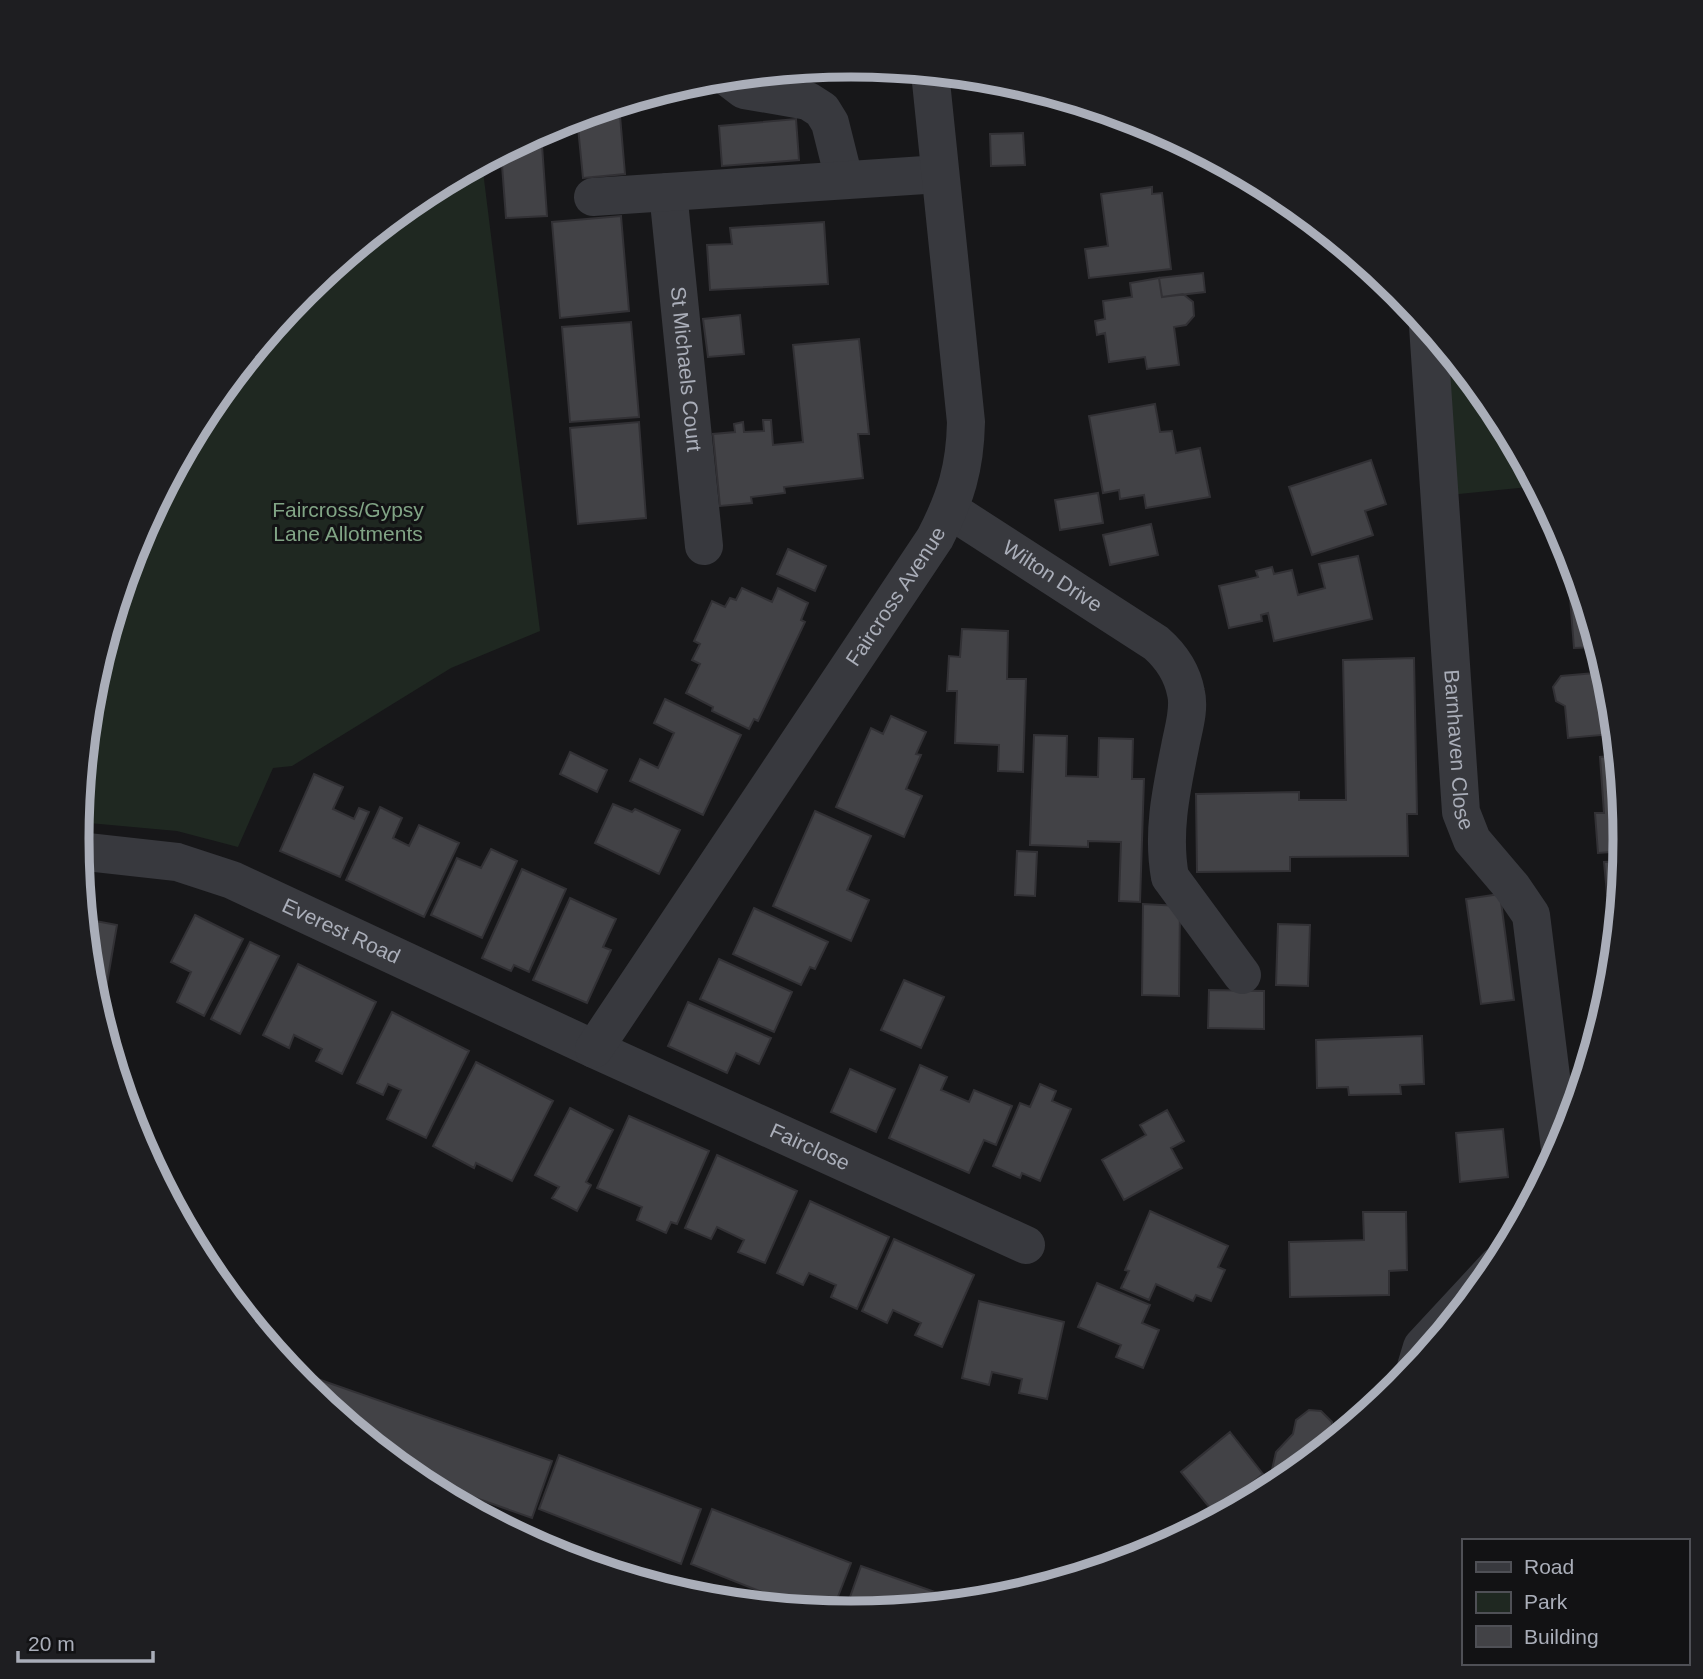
<svg xmlns="http://www.w3.org/2000/svg" width="1703" height="1679" font-family="Arial,sans-serif">
	<style>
		.green { fill: #1f2821 }
		.building { fill: #424246; stroke: #323135; stroke-width: 2 }
		.lines { fill: none; stroke-linecap: round; stroke-linejoin: round }
		.minor { stroke: #38393e; stroke-width: 38 }
		.labels { text-anchor: middle; stroke-width: 6; stroke-linejoin: round; paint-order: stroke }
		.street-label { font-size: 21px; fill: #aaaeb9; stroke: #121214 }
		.park-label { font-size: 21px; fill: #81a485; stroke: #121214 }
		.rim { fill: none; stroke: #aaaeb9; stroke-width: 9 }
	</style>
	<rect width="100%" height="100%" fill="#171719"/>
	<!-- green -->
	<path class="green" d="M 482,163 L 540,631 L 451,668 L 292,766 L 273,768 L 238,847 L 177,831 L 78,822 L 92,688 L 136,543 L 208,409 L 304,291 L 421,195 Z
		M 1440,341 L 1496,409 L 1537,486 L 1449,495 Z"/>
	<!-- building -->
	<path class="building" d="M 619,104 L 625,174 L 583,178 L 577,117 Z
		M 796,119 L 799,160 L 722,166 L 719,126 Z
		M 541,131 L 547,216 L 506,218 L 501,152 Z
		M 1023,133 L 1025,165 L 991,166 L 990,134 Z
		M 1152,187 L 1152,194 L 1162,193 L 1171,269 L 1089,278 L 1085,249 L 1108,246 L 1101,194 Z
		M 621,216 L 629,311 L 560,318 L 552,222 Z
		M 824,222 L 828,284 L 710,290 L 707,245 L 732,244 L 730,228 Z
		M 1203,273 L 1205,292 L 1162,297 L 1159,278 Z
		M 1159,278 L 1162,297 L 1183,294 L 1193,302 L 1194,316 L 1186,325 L 1174,327 L 1179,365 L 1147,369 L 1145,357 L 1109,362 L 1105,333 L 1097,335 L 1095,321 L 1105,319 L 1103,301 L 1132,297 L 1130,283 Z
		M 740,315 L 744,354 L 708,357 L 703,319 Z
		M 631,322 L 639,417 L 570,422 L 562,327 Z
		M 859,339 L 869,434 L 858,434 L 863,478 L 784,487 L 785,493 L 751,497 L 752,503 L 720,506 L 713,434 L 735,432 L 734,424 L 743,422 L 744,432 L 764,431 L 763,420 L 771,420 L 773,445 L 803,442 L 793,345 Z
		M 1155,404 L 1160,432 L 1172,431 L 1176,453 L 1200,448 L 1210,497 L 1146,508 L 1144,495 L 1120,499 L 1119,490 L 1103,493 L 1089,416 Z
		M 639,422 L 646,518 L 578,524 L 570,428 Z
		M 1371,460 L 1386,504 L 1365,511 L 1373,535 L 1312,555 L 1289,487 Z
		M 1098,493 L 1103,523 L 1060,530 L 1055,500 Z
		M 1151,524 L 1158,555 L 1110,565 L 1103,535 Z
		M 1562,533 L 1567,543 L 1577,575 L 1566,576 Z
		M 788,549 L 826,566 L 815,591 L 777,574 Z
		M 1358,556 L 1372,619 L 1274,641 L 1268,613 L 1261,615 L 1262,621 L 1229,628 L 1219,586 L 1258,577 L 1256,571 L 1272,567 L 1274,574 L 1292,570 L 1298,595 L 1325,588 L 1319,564 Z
		M 1580,584 L 1604,664 L 1598,664 L 1597,647 L 1574,648 L 1569,585 Z
		M 742,588 L 772,602 L 778,588 L 808,603 L 801,620 L 805,622 L 758,721 L 754,719 L 749,729 L 712,711 L 713,707 L 686,693 L 700,664 L 692,660 L 700,644 L 694,641 L 712,601 L 725,607 L 730,598 L 736,600 Z
		M 962,629 L 1008,631 L 1007,679 L 1026,679 L 1023,772 L 998,771 L 999,745 L 955,743 L 957,691 L 947,691 L 949,656 L 960,657 Z
		M 1414,658 L 1417,814 L 1407,814 L 1408,856 L 1290,857 L 1290,871 L 1197,872 L 1196,794 L 1299,792 L 1299,800 L 1346,800 L 1343,660 Z
		M 1606,672 L 1611,689 L 1617,751 L 1614,751 L 1612,734 L 1568,738 L 1565,706 L 1556,701 L 1553,687 L 1561,676 Z
		M 665,699 L 741,735 L 703,815 L 630,781 L 640,759 L 658,768 L 674,733 L 654,723 Z
		M 891,716 L 926,732 L 916,754 L 921,755 L 906,789 L 922,796 L 904,837 L 836,807 L 871,728 L 883,734 Z
		M 1034,735 L 1067,736 L 1066,776 L 1098,777 L 1099,738 L 1133,739 L 1132,779 L 1144,779 L 1140,902 L 1119,901 L 1121,842 L 1088,841 L 1088,847 L 1030,845 Z
		M 570,752 L 607,770 L 597,792 L 560,774 Z
		M 1618,755 L 1626,840 L 1625,851 L 1598,853 L 1595,813 L 1604,813 L 1600,757 Z
		M 314,774 L 343,787 L 333,809 L 354,819 L 359,808 L 369,812 L 340,877 L 280,851 Z
		M 613,804 L 632,812 L 635,809 L 680,830 L 659,874 L 595,843 Z
		M 380,807 L 402,818 L 393,838 L 409,846 L 419,825 L 459,843 L 424,917 L 346,880 Z
		M 815,811 L 871,836 L 847,890 L 869,900 L 851,941 L 773,906 Z
		M 491,849 L 517,861 L 482,938 L 431,915 L 457,858 L 481,868 Z
		M 1017,851 L 1037,852 L 1035,896 L 1015,895 Z
		M 1624,861 L 1621,893 L 1607,894 L 1604,862 Z
		M 522,869 L 566,889 L 529,972 L 514,965 L 511,971 L 482,958 Z
		M 1500,894 L 1514,1000 L 1481,1004 L 1466,899 Z
		M 570,898 L 616,919 L 603,947 L 611,950 L 587,1003 L 533,980 Z
		M 1143,904 L 1180,906 L 1179,996 L 1142,995 Z
		M 754,908 L 828,942 L 815,969 L 810,967 L 801,985 L 733,954 Z
		M 195,915 L 243,939 L 204,1016 L 177,1002 L 191,972 L 171,962 Z
		M 85,919 L 117,925 L 105,995 L 92,992 L 92,990 Z
		M 1278,924 L 1310,925 L 1308,986 L 1276,985 Z
		M 250,942 L 279,956 L 240,1034 L 211,1019 Z
		M 719,959 L 792,992 L 774,1032 L 700,999 Z
		M 298,964 L 376,1002 L 342,1074 L 316,1061 L 322,1049 L 294,1035 L 289,1048 L 263,1035 Z
		M 904,980 L 944,997 L 921,1048 L 881,1030 Z
		M 1209,990 L 1264,991 L 1264,1029 L 1208,1028 Z
		M 688,1002 L 771,1038 L 759,1064 L 736,1053 L 727,1073 L 668,1046 Z
		M 392,1012 L 469,1051 L 426,1138 L 387,1119 L 401,1090 L 388,1084 L 383,1095 L 357,1083 Z
		M 1422,1036 L 1424,1084 L 1400,1085 L 1401,1094 L 1349,1095 L 1348,1087 L 1317,1088 L 1316,1040 Z
		M 476,1062 L 553,1101 L 512,1181 L 476,1163 L 474,1168 L 433,1146 Z
		M 920,1065 L 947,1077 L 941,1090 L 969,1102 L 974,1090 L 1012,1106 L 996,1145 L 984,1140 L 969,1173 L 889,1138 Z
		M 850,1069 L 895,1089 L 876,1132 L 831,1112 Z
		M 1040,1084 L 1056,1091 L 1052,1101 L 1071,1109 L 1040,1181 L 1022,1173 L 1020,1178 L 993,1166 L 1020,1103 L 1030,1107 Z
		M 570,1108 L 613,1130 L 586,1182 L 591,1185 L 577,1211 L 552,1198 L 559,1187 L 535,1175 Z
		M 1167,1110 L 1184,1141 L 1171,1148 L 1182,1168 L 1124,1200 L 1102,1160 L 1146,1135 L 1140,1125 Z
		M 629,1116 L 709,1151 L 677,1224 L 671,1222 L 666,1233 L 637,1220 L 642,1207 L 597,1188 Z
		M 1503,1129 L 1508,1177 L 1460,1182 L 1456,1133 Z
		M 717,1155 L 797,1191 L 765,1263 L 738,1252 L 744,1240 L 717,1227 L 711,1239 L 685,1228 Z
		M 810,1201 L 889,1237 L 857,1309 L 831,1297 L 836,1285 L 809,1273 L 803,1285 L 777,1273 Z
		M 1150,1211 L 1228,1246 L 1218,1267 L 1225,1270 L 1211,1301 L 1196,1295 L 1193,1301 L 1156,1284 L 1149,1300 L 1121,1288 L 1129,1271 L 1125,1270 Z
		M 1363,1212 L 1406,1212 L 1407,1270 L 1389,1271 L 1389,1295 L 1290,1297 L 1289,1242 L 1364,1240 Z
		M 894,1239 L 974,1275 L 942,1347 L 915,1335 L 921,1323 L 893,1310 L 887,1323 L 862,1311 Z
		M 1097,1283 L 1150,1305 L 1142,1323 L 1159,1330 L 1143,1368 L 1116,1357 L 1121,1345 L 1078,1327 Z
		M 979,1301 L 1064,1322 L 1047,1399 L 1019,1393 L 1022,1379 L 992,1372 L 989,1385 L 962,1378 Z
		M 289,1369 L 552,1461 L 532,1518 L 411,1475 L 303,1387 Z
		M 1309,1410 L 1321,1411 L 1332,1422 L 1332,1439 L 1324,1449 L 1281,1484 L 1271,1474 L 1276,1452 L 1293,1434 L 1296,1420 Z
		M 1230,1432 L 1263,1474 L 1214,1513 L 1181,1472 Z
		M 559,1455 L 701,1509 L 681,1564 L 539,1509 Z
		M 712,1509 L 851,1563 L 832,1612 L 807,1610 L 691,1564 Z
		M 861,1566 L 966,1603 L 844,1614 Z"/>
	<g class="lines">
		<!-- minor -->
		<g class="minor">
			<path d="M 727,77 L 744,90 L 808,101 L 822,110 L 830,123 L 844,179"/>
			<path id="s1" d="M 668,192 L 704,546"/>
			<path d="M 593,197 L 940,174"/>
			<path id="s2" d="M 1428,326 L 1461,812 L 1472,840 L 1512,887 L 1531,915 L 1560,1149"/>
			<path id="s3" d="M 950,510 L 1156,643 C 1172,657 1182,672 1186,693 C 1190,710 1183,730 1180,747 C 1171,791 1162,833 1170,877 L 1242,975"/>
			<path id="s4" d="M 78,851 L 177,862 L 232,880 L 594,1049 L 1026,1245"/>
			<path id="s5" d="M 594,1049 L 935,538 C 956,497 965,468 966,422 L 930,72"/>
			<path d="M 1416,1367 L 1422,1347 L 1498,1265"/>
		</g>
	</g>
	<g class="labels">
		<!-- street labels -->
		<g class="street-label">
			<text dy="7" stroke="none"><textPath href="#s1" startOffset="178">St Michaels Court</textPath></text>
			<text dy="7" stroke="none"><textPath href="#s3" startOffset="122">Wilton Drive</textPath></text>
			<text dy="7" stroke="none"><textPath href="#s5" startOffset="544">Faircross Avenue</textPath></text>
			<text dy="7" stroke="none"><textPath href="#s2" startOffset="425">Barnhaven Close</textPath></text>
			<text dy="7" stroke="none"><textPath href="#s4" startOffset="278">Everest Road</textPath></text>
			<text dy="7" stroke="none"><textPath href="#s4" startOffset="794">Fairclose</textPath></text>
		</g>
		<!-- park labels -->
		<g class="park-label">
			<text x="348" y="517">Faircross/Gypsy<tspan x="348" dy="24">Lane Allotments</tspan></text>
		</g>
	</g>
	<!-- crop -->
	<path d="M0 0H1703V1679H0ZM89 839a762 762 0 1 1 1524 0a762 762 0 1 1-1524 0Z" fill="#1e1e21" fill-rule="evenodd"/>
	<path class="rim" d="M89 839a762 762 0 1 1 1524 0a762 762 0 1 1-1524 0Z"/>
	<!-- legend -->
	<rect x="1462" y="1539" width="228" height="126" fill="#121214" stroke="#4f5056" stroke-width="2"/>
	<rect x="1476" y="1562" width="35" height="10" fill="#38393e" stroke="#4f5056" stroke-width="2"/>
	<text x="1524" y="1574" font-size="21" fill="#aaaeb9">Road</text>
	<rect x="1476" y="1592" width="35" height="21" fill="#1f2821" stroke="#4f5056" stroke-width="2"/>
	<text x="1524" y="1609" font-size="21" fill="#aaaeb9">Park</text>
	<rect x="1476" y="1626" width="35" height="21" fill="#424246" stroke="#4f5056" stroke-width="2"/>
	<text x="1524" y="1644" font-size="21" fill="#aaaeb9">Building</text>
	<!-- scale -->
	<path d="M18 1651v10h135v-10" fill="none" stroke="#aaaeb9" stroke-width="3.5"/>
	<text x="28" y="1651" font-size="21" fill="#aaaeb9" stroke="#121214" stroke-width="5" paint-order="stroke">20 m</text>
</svg>
